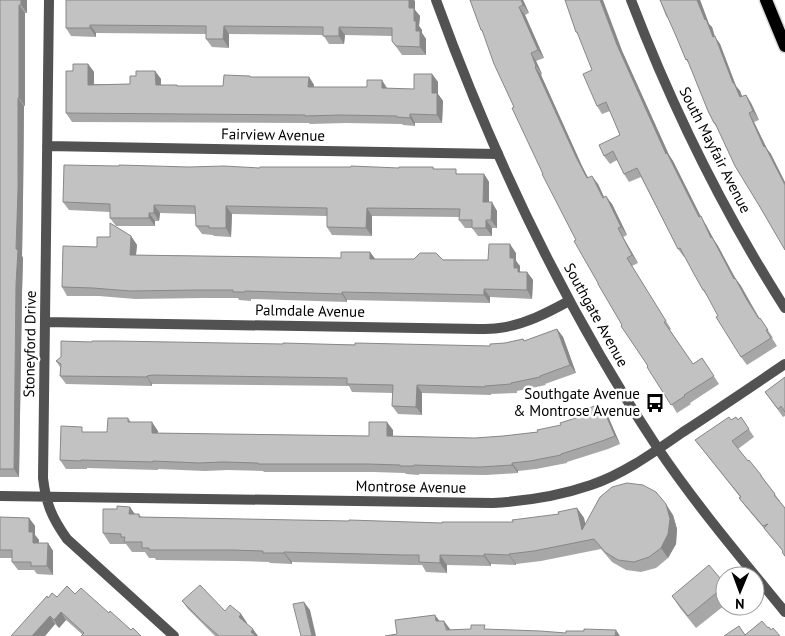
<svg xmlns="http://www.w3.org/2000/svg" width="785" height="636" font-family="'PT Sans',sans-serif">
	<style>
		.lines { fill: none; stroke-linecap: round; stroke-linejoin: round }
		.primary-casing { stroke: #dbdbdb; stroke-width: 15 }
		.minor { stroke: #525252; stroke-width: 10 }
		.tertiary { stroke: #525252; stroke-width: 10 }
		.primary { stroke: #000; stroke-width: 12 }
		.wall { fill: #a7a7a7 }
		.shaded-wall { fill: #888 }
		.building { fill: #c2c2c2; stroke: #888 }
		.labels { text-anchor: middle; stroke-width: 5; stroke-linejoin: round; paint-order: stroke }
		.street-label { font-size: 15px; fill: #000; stroke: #fff }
		.poi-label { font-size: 15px; fill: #000; stroke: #fff; text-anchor: end }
	</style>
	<rect width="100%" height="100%" fill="#fff"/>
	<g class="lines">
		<!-- primary casing -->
		<g class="primary-casing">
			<path id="primary" d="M 766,0 L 785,46"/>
		</g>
		<!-- minor -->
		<path class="minor" d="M 49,0 L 43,478 C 46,504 52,518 67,539 L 174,636
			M 631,0 C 672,107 723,211 785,308
			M 47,146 L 498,154
			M 45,322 L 479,329 C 485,329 492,329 499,328 C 524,325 547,313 569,301
			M 0,496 L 493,503 C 527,501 559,496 591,485 C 624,474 654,452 683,432 C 717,410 751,387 785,364"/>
		<!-- tertiary -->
		<path class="tertiary" d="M 436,0 C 493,157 565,308 657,447 C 696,505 741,558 785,612"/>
		<!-- primary -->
		<use href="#primary" class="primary"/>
	</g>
	<!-- wall -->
	<path class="wall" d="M 0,0 L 27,0 L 27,13 L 25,13 L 25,106 L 24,106 L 23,199 L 22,256 L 23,258 L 22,292 L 19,477 L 0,477 Z
		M 66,0 L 415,1 L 415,10 L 420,16 L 419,26 L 422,30 L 422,33 L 426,39 L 426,55 L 402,55 L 392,41 L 392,36 L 345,35 L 344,44 L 329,44 L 323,35 L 229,34 L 229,48 L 212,47 L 206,39 L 206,34 L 96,33 L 96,37 L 71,36 L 66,28 Z
		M 470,0 L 523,0 L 529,13 L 525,15 L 544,58 L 536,61 L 542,74 L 541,75 L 582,166 L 588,178 L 598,184 L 604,197 L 612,204 L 627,235 L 623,237 L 638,263 L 632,266 L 671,329 L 670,330 L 693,364 L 702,358 L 719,384 L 690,403 L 691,404 L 677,413 L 622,325 L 598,283 L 576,240 L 543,174 L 514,107 L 484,34 L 481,30 Z
		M 565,0 L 623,53 L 669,155 L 673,161 L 701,217 L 706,225 L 714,240 L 718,246 L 735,278 L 741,286 L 760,319 L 760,318 L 773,338 L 772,338 L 777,346 L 747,365 L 741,357 L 709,299 L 703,290 L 685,257 L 684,257 L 678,249 L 641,177 L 629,182 L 624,174 L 617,160 L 610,164 L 604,156 L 620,135 L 610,111 L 602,114 L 597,106 L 592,70 L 579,35 L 576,32 Z
		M 660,0 L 700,0 L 709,24 L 712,27 L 715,37 L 720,44 L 736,86 L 740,91 L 742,97 L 746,95 L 751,103 L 759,120 L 754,122 L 767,149 L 771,154 L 765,214 L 760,207 L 718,129 L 714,123 L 689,63 L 686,60 L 669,19 L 666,16 Z
		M 88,64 L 94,72 L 94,84 L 130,84 L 136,76 L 155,71 L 161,79 L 161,85 L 177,85 L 178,86 L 223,86 L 251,77 L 309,77 L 314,85 L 314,87 L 414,89 L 432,74 L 438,82 L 438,94 L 443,101 L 442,123 L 415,123 L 415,126 L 403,125 L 402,124 L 346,123 L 310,124 L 309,123 L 72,122 L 66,113 L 73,71 Z
		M 433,167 L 434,169 L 459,174 L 484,174 L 489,182 L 489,202 L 497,211 L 497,228 L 492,228 L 492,236 L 478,236 L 472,228 L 465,228 L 459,220 L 460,217 L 372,216 L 372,236 L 332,235 L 327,227 L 327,216 L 232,214 L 231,237 L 214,236 L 213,235 L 202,234 L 196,226 L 196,214 L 160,213 L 159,221 L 155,221 L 155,226 L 116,226 L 110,218 L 110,212 L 69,210 L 63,202 L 260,168 L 399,168 Z
		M 131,236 L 137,245 L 136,255 L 341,258 L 370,252 L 375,259 L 488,260 L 516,253 L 516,261 L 520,266 L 520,272 L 527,272 L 533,280 L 532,299 L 490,297 L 490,303 L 347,300 L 347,302 L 251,299 L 251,301 L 239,300 L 238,298 L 205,298 L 135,299 L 99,296 L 67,296 L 62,287 L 97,247 Z
		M 557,329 L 563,337 L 576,373 L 545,384 L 546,385 L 517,391 L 517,393 L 491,394 L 491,395 L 422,393 L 422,415 L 398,414 L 392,406 L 393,393 L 352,392 L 349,386 L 158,384 L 152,384 L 152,386 L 66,384 L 60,376 L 60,367 L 56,361 L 283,344 L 490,346 L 523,339 L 525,341 Z
		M 785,377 L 785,416 L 783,417 L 765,392 Z
		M 602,406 L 607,414 L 620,444 L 608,449 L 567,462 L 567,463 L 536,469 L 518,471 L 518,473 L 486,475 L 419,474 L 419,475 L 406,474 L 405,473 L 373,472 L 264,472 L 263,471 L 228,470 L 205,471 L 158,469 L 158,470 L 87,468 L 87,469 L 66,469 L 60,460 L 85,432 L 107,432 L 128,418 L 131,422 L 158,431 L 158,433 L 369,436 L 393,430 L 393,436 L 475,438 L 503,436 L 538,432 L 561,425 L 582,416 L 595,408 Z
		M 741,417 L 754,437 L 738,449 L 748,461 L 761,475 L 785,508 L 785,557 L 782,552 L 783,551 L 745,506 L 739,498 L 740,497 L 695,440 L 731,420 L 738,419 Z
		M 577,508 L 584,518 L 585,524 L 673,515 L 677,529 L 676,544 L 668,558 L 656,568 L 641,572 L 626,570 L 612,562 L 601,549 L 541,561 L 516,564 L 516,565 L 491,564 L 491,566 L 447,565 L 447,573 L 426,572 L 422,565 L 411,565 L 292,562 L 292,564 L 270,563 L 269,562 L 238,561 L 156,560 L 155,558 L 149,558 L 145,552 L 132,552 L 126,544 L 110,544 L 103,533 L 117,509 L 135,514 L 139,514 L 141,517 L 442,523 L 513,522 L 559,514 Z
		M 0,517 L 29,518 L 35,526 L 35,535 L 39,540 L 39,543 L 48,543 L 53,551 L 53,575 L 37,574 L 34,570 L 18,570 L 12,562 L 12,558 L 0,558 Z
		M 725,584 L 725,605 L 696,628 L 680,608 L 672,596 Z
		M 75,594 L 109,613 L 131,630 L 141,636 L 83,635 L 66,620 L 59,628 L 55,624 L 45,636 L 11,636 L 48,598 Z
		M 182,601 L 241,614 L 247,623 L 246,623 L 258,636 L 215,636 L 188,609 Z"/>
	<!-- shaded-wall -->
	<path class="shaded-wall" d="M 21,0 L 27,0 L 27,13 L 21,5 Z
		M 409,0 L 414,0 L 415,1 L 415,10 L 420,16 L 419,26 L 422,30 L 422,33 L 426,39 L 426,55 L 420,47 L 414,21 L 409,8 Z
		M 521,0 L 523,0 L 529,13 L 523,5 Z
		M 600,0 L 603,0 L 623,53 L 669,155 L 673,161 L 701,217 L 706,225 L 714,240 L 718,246 L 740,287 L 734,279 L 711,238 L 666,154 L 617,45 Z
		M 697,0 L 700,0 L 709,24 L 712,27 L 715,37 L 720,44 L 736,86 L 740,91 L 746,106 L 740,97 L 733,83 L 705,20 Z
		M 19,5 L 25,13 L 25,106 L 19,98 Z
		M 519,7 L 525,15 L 544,58 L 538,50 Z
		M 90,25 L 96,33 L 96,37 L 90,28 Z
		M 224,26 L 229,34 L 229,48 L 223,39 Z
		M 339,27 L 345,35 L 344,44 L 339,36 Z
		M 531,53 L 536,61 L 542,74 L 536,66 Z
		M 88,64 L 94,72 L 94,93 L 88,85 Z
		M 535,67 L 541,75 L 582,166 L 593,187 L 587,178 L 576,157 Z
		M 155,71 L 161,79 L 161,93 L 156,85 Z
		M 432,74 L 438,82 L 438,94 L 443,101 L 442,123 L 437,115 L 432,93 Z
		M 309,77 L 314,85 L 314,95 L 308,87 Z
		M 382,80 L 387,88 L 382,88 Z
		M 746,95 L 751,103 L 759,120 L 753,111 Z
		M 18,98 L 24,106 L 23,199 L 22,256 L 23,258 L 22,292 L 19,477 L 14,469 Z
		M 749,113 L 754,122 L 767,149 L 771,154 L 785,182 L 785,185 L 764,147 Z
		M 410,114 L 415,123 L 415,126 L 410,118 Z
		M 484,174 L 489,182 L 489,211 L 483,202 Z
		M 592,176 L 598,184 L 608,206 L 603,198 Z
		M 606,196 L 612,204 L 627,235 L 621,227 Z
		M 492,202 L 497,211 L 497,228 L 491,220 Z
		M 154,205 L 160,213 L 159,221 L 154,213 Z
		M 226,206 L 232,214 L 231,237 L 226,228 Z
		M 367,208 L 372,216 L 372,236 L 366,228 Z
		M 149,213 L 155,221 L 155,226 L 149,218 Z
		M 486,220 L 492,228 L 492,236 L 486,228 Z
		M 618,228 L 623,237 L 638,263 L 632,255 Z
		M 131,236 L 137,245 L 135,263 L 130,255 Z
		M 510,244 L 516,253 L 516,261 L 520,266 L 520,271 L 523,276 L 514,268 L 510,258 Z
		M 370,252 L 376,260 L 370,259 Z
		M 527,272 L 533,280 L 532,299 L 527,290 Z
		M 735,278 L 741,286 L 753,308 L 765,327 L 747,300 Z
		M 484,289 L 490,297 L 490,303 L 484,295 Z
		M 342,292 L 347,300 L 347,302 L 342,294 Z
		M 557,329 L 563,337 L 576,373 L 570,365 Z
		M 147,376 L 152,384 L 152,386 L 147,377 Z
		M 417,385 L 422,393 L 422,415 L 416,407 Z
		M 602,406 L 607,414 L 620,444 L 615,436 Z
		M 152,422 L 158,431 L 157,441 L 152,433 Z
		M 387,422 L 393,430 L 393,444 L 387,436 Z
		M 512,463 L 518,471 L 518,473 L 512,465 Z
		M 666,504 L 673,515 L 677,529 L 676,544 L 668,558 L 661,548 Z
		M 130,507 L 137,517 L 129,514 Z
		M 577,508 L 584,518 L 589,540 L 582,530 Z
		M 29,518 L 35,526 L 35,535 L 39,540 L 38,551 L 33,543 L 29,532 Z
		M 48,543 L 53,551 L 53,575 L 47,566 Z
		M 284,552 L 292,562 L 292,564 L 284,553 Z
		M 484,554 L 491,564 L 491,566 L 484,556 Z
		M 509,554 L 516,564 L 516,565 L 509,555 Z
		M 440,555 L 447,565 L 447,573 L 440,563 Z
		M 304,602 L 310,610 L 316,636 L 312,636 Z
		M 61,612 L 66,620 L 59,628 L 54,620 Z
		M 241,614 L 247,623 L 245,625 L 239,617 Z
		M 435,615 L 441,623 L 436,621 Z
		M 50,616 L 55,624 L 45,636 L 32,636 Z
		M 444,621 L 450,629 L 451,636 L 445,626 Z
		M 253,629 L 258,636 L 254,636 L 251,632 Z
		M 616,630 L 620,636 L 615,636 Z"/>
	<!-- building -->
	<path class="building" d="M 0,0 L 21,0 L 21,5 L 19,5 L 19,98 L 18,98 L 18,190 L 16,249 L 18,250 L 16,284 L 14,469 L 0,469 Z
		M 66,0 L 409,0 L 409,8 L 414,8 L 414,21 L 416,21 L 416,31 L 420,31 L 420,47 L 396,46 L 392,41 L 392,28 L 339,27 L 339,36 L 323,36 L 323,27 L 224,26 L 223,39 L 206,39 L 206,26 L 90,25 L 90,28 L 66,28 Z
		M 470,0 L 521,0 L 523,5 L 519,7 L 538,50 L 531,53 L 536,66 L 535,67 L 576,157 L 587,178 L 592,176 L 603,198 L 606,196 L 621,227 L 618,228 L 632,255 L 627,258 L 666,321 L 664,322 L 693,364 L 702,358 L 714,376 L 684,395 L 685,396 L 671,405 L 647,367 L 648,366 L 621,326 L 622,325 L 598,284 L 598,283 L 574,241 L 576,240 L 542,174 L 543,174 L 512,108 L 514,107 L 494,64 L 482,30 L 481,30 Z
		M 565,0 L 600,0 L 617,45 L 666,154 L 667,153 L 699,217 L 701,216 L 711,238 L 712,237 L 734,279 L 735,278 L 747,300 L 759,319 L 760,318 L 768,330 L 766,330 L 771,338 L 741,357 L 716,317 L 718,316 L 704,290 L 703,290 L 694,274 L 680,248 L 678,249 L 637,168 L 624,174 L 613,151 L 604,156 L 599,145 L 620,135 L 606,102 L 597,106 L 583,74 L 592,70 L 577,32 L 576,32 Z
		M 660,0 L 697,0 L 705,20 L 706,19 L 713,37 L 715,36 L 733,83 L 734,83 L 740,97 L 746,95 L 753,111 L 749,113 L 764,147 L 765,146 L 785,185 L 785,250 L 760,207 L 735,166 L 715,123 L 714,123 L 708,111 L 687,59 L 686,60 L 676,36 Z
		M 73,64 L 88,64 L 88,85 L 130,84 L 130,76 L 136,76 L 136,71 L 155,71 L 156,85 L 177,85 L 177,86 L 223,86 L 224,75 L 250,76 L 250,77 L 309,77 L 308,87 L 367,87 L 367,80 L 382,80 L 382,88 L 414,89 L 414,74 L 432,74 L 432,93 L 437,93 L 437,115 L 410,114 L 410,118 L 397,117 L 397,116 L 340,115 L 305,116 L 305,115 L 66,113 L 66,71 L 73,71 Z
		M 64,165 L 119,166 L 119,165 L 189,167 L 224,166 L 260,168 L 260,167 L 351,167 L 351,166 L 399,168 L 399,167 L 433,167 L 433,169 L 456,169 L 456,174 L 484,174 L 483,202 L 492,202 L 491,220 L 486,220 L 486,228 L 472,228 L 472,220 L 459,220 L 460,209 L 367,208 L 366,228 L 327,227 L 327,208 L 226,206 L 226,228 L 209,228 L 209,226 L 196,226 L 195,206 L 154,205 L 154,213 L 149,213 L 149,218 L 110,218 L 110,204 L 63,202 Z
		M 110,223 L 131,236 L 130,255 L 341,258 L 341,252 L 370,252 L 370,259 L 414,259 L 420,253 L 436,253 L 443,260 L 488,260 L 489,244 L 510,244 L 510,258 L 514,258 L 514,268 L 518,268 L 518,272 L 527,272 L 527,290 L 484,289 L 484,295 L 342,292 L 342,294 L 245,291 L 245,292 L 233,292 L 233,290 L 199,290 L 130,291 L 93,288 L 62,287 L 63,246 L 97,247 L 97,237 L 110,237 Z
		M 557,329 L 570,365 L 540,376 L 540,377 L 511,383 L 511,384 L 485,386 L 485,387 L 417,385 L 416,407 L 392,406 L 393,385 L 347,384 L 347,378 L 152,375 L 147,376 L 147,377 L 60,376 L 61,364 L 56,361 L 61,357 L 61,341 L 92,342 L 92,341 L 115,341 L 283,344 L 283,343 L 355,345 L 355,343 L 490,346 L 490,344 L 505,343 L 523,339 L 524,341 Z
		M 785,377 L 785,412 L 781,406 L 778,409 L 765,392 Z
		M 594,406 L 595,408 L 602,406 L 615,436 L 602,441 L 561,454 L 561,455 L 530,461 L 512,463 L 512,465 L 480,467 L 414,465 L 414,466 L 400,466 L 400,465 L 367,464 L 258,464 L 258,463 L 222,462 L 199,463 L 153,461 L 153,462 L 81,460 L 81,461 L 60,460 L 61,426 L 82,427 L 82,432 L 107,432 L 108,418 L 128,418 L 128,422 L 152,422 L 152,433 L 369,436 L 369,422 L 387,422 L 387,436 L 475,438 L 503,436 L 538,432 L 537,430 L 561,425 L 560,423 L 582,416 L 580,412 Z
		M 729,417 L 731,420 L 736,417 L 738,420 L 741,417 L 749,429 L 732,441 L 748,461 L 749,460 L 761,475 L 761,476 L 775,494 L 774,495 L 785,508 L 785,556 L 782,552 L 783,551 L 764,528 L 768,524 L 763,526 L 739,498 L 741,497 L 695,440 Z
		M 627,483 L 643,485 L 656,492 L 666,504 L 670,519 L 668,534 L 661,548 L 649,557 L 634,562 L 618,560 L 605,552 L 594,539 L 534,551 L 509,554 L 509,555 L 484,554 L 484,556 L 440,555 L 440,563 L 419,562 L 419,555 L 404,555 L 284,552 L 284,553 L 263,553 L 263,551 L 231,550 L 149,550 L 149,548 L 142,548 L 142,542 L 124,542 L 125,537 L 121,537 L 121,534 L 103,533 L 103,509 L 117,509 L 117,506 L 130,507 L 129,514 L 139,514 L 139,517 L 349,521 L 349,520 L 442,523 L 442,522 L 513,522 L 512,520 L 559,514 L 558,512 L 577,508 L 582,530 L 600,497 L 612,487 Z
		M 0,517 L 29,518 L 29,532 L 33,532 L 33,543 L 48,543 L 47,566 L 31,566 L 31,562 L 12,562 L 12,550 L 0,550 Z
		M 709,565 L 725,584 L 725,586 L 688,616 L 672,596 Z
		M 200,585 L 225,611 L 230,605 L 241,614 L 239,617 L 253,629 L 251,632 L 256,636 L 219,636 L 202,621 L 182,601 Z
		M 67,586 L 75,594 L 81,588 L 109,613 L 110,611 L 131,630 L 133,628 L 141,636 L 81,636 L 84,633 L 61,612 L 54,620 L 50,616 L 32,636 L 11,636 L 47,596 L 48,598 L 52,593 L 57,597 Z
		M 304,602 L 312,636 L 301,636 L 293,604 Z
		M 435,615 L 436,621 L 444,621 L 445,626 L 446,626 L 446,630 L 471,629 L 471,625 L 485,625 L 484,629 L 540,631 L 566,633 L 566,631 L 584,631 L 584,629 L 616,630 L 615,636 L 385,636 L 397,634 L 395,620 Z
		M 762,621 L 768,628 L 769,627 L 771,630 L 773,628 L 780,636 L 724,636 L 739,626 L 745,635 Z"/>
	<!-- icons -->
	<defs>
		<g id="bus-bare" transform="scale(1.5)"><path d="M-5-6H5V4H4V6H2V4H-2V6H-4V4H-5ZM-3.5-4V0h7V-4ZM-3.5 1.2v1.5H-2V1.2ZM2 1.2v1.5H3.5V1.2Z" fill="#000" stroke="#fff" stroke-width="2.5" paint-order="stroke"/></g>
	</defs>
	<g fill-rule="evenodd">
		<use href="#bus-bare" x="655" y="403"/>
	</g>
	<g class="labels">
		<!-- street labels -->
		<g class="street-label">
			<text transform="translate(273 135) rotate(1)" y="5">Fairview Avenue</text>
			<text transform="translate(715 150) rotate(63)" y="5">South Mayfair Avenue</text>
			<text transform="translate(310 311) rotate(1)" y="5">Palmdale Avenue</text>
			<text transform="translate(596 315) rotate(61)" y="5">Southgate Avenue</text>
			<text transform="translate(30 344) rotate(-89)" y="5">Stoneyford Drive</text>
			<text transform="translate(411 487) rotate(1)" y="5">Montrose Avenue</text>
		</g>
		<!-- poi labels -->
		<g class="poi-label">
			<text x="640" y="399">Southgate Avenue<tspan x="640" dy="17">&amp; Montrose Avenue</tspan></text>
		</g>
	</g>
	<!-- north arrow -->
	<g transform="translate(740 591) rotate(181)"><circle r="24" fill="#ffffff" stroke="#999999"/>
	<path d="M0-4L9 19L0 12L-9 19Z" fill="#000000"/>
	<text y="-8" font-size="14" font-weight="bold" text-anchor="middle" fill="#000000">N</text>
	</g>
</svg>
